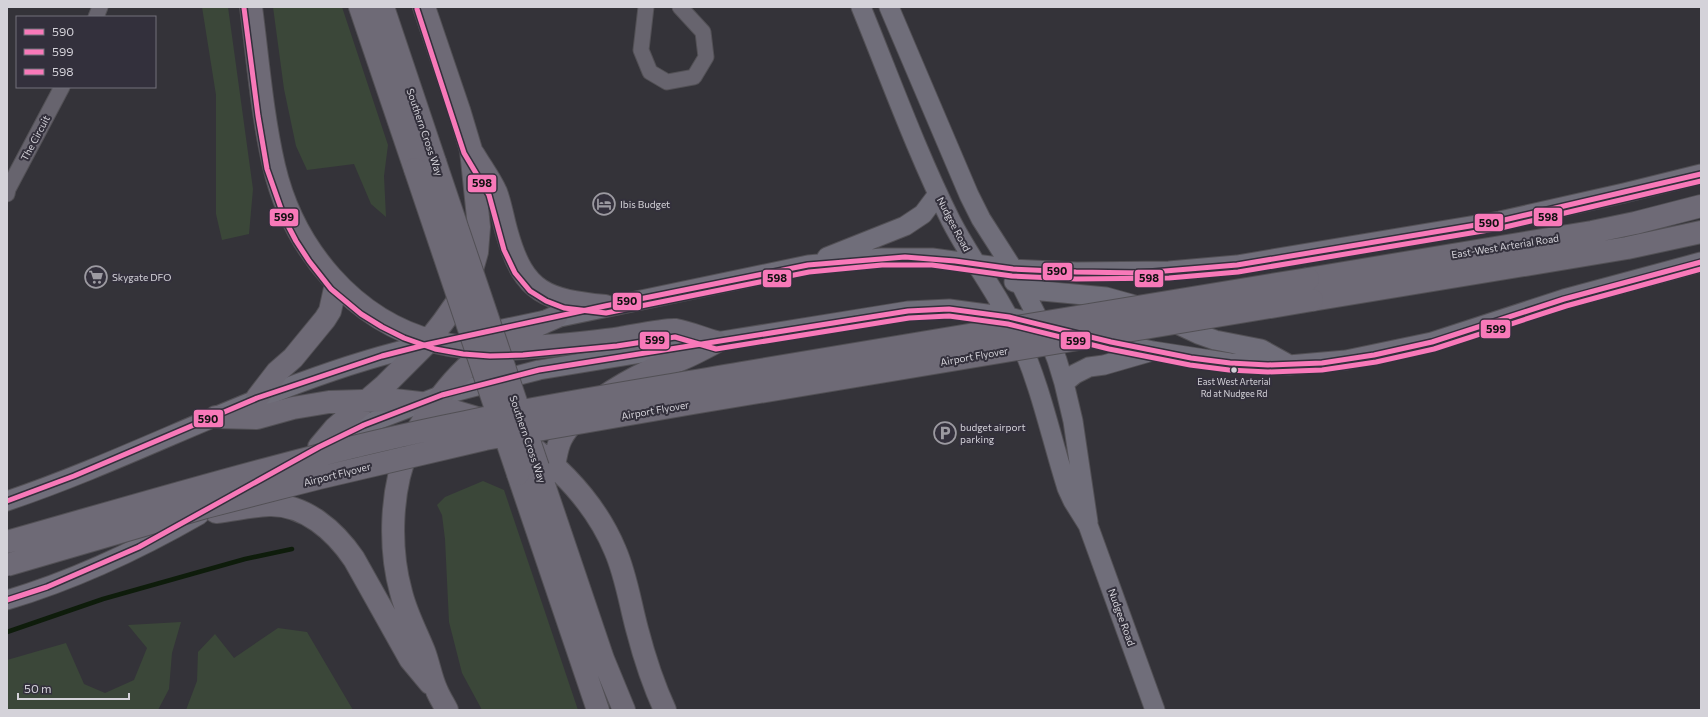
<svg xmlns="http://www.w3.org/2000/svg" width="1708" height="717" font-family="Commissioner,sans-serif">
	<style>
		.green { fill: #3b4739 }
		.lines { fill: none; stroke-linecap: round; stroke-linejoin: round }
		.stream { stroke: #0e1c0b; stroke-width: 4.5 }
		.minor-casing { stroke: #525055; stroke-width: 17 }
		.major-casing { stroke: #525055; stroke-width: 21 }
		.highway-casing { stroke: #525055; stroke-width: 24 }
		.minor { stroke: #67646e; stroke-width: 15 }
		.major { stroke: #706e7a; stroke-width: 19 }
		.highway { stroke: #6e6a76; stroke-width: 22 }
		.highway-bridge-casing { stroke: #525055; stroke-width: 24; stroke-linecap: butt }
		.highway-bridge { stroke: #6e6a76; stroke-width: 22 }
		.bus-1-casing { stroke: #33303c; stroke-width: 8 }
		.bus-2-casing { stroke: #33303c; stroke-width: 8 }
		.bus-3-casing { stroke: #33303c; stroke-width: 8 }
		.bus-1 { stroke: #f879b9; stroke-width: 5 }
		.bus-2 { stroke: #f879b9; stroke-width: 5 }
		.bus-3 { stroke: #f879b9; stroke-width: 5 }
		.bus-dot { fill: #d4d2d9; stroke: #33303c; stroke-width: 1.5 }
		.labels { text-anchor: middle; stroke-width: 4; stroke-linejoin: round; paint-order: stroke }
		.bus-label { font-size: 9px; fill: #d4d2d9; stroke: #33303c }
		.street-label { font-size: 10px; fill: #d4d2d9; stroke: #33303c }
		.poi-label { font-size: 10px; fill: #d4d2d9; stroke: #33303c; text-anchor: start }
		.line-badge { stroke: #33303c; stroke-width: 1.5 }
		.pale-badge-label { font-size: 11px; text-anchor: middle; font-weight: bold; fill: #111 }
	</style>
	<rect width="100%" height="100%" fill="#343339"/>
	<!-- green -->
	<path class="green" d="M 202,7 L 228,7 L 253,189 L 249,234 L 222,240 L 216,214 L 216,95 Z
		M 273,7 L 342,7 L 388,145 L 384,176 L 386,217 L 371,204 L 354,164 L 307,170 L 296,146 L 284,89 Z
		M 483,481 L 504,490 L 578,710 L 482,710 L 462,673 L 449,622 L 445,539 L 442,515 L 437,505 L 445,497 Z
		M 181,622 L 172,653 L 169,689 L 158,710 L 7,710 L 7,660 L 66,643 L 84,684 L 105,693 L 134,680 L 147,648 L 128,625 Z
		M 278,628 L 307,632 L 353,710 L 186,710 L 197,681 L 198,652 L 215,634 L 234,658 Z"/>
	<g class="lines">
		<!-- stream -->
		<path class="stream" d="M 7,632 L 103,599 L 245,559 L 292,549"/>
		<!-- minor casing -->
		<g class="minor-casing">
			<path id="minor" d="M 646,7 L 641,50 L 650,72 L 667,82 L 694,77 L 706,57 L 703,32 L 680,7
				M 96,17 L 100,7
				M 7,194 L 8,189 L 62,87"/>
		</g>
		<!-- major casing -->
		<g class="major-casing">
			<path id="major" d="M 861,7 C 890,78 917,153 951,221 C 972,262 1001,297 1019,339 C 1041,387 1051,438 1067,488 L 1073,501 L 1088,525 L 1155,710
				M 889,7 L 969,195 L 981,219 L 1013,269 L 1050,342 L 1057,360 L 1064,383 L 1073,421 L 1088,522
				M 827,257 L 905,226 L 923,214 L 938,194
				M 1014,282 L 1042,291 L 1106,297 L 1142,307
				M 1168,320 L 1198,334 L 1215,340 L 1261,349 L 1288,364
				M 479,334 L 808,265 L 882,258 L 932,258 L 1013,269 L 1076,272 L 1169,271 L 1237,265 L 1500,221 L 1624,193 L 1701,174
				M 1092,338 L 1153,351 L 1230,363 L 1289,365 L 1346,360 L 1432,342 L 1564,299 L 1701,262
				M 1064,383 L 1075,374 L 1089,367 L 1104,365 L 1149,352
				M 322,445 L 364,425 L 442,395 L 539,370 L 678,347 L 716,342 L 908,311 L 949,309 L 1009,317 L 1033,323
				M 7,501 C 149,453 281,376 429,344
				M 7,600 C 74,580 138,550 199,515"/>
		</g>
		<!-- highway casing -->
		<g class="highway-casing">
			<path id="highway" d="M 251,7 C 258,60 262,114 274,166 C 293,248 353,321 436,342 C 464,349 494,350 523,348 C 555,345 588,343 620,338 C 633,336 665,329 676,330 C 689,332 703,339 716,342
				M 360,7 L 415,169
				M 383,7 L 435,162
				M 474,155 C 481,167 490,179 496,192 C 501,205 503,220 507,233 C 524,294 547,300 605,306
				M 1308,279 L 1592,232 L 1635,223 L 1701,206
				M 1312,300 L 1627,248 L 1701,232
				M 257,398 L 277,372 L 293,358 L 325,319 L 330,311 L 336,284
				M 216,417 L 257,418 L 293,408 L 329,402 L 394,400 L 420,403 L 447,409 L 487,421
				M 524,441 C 563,470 596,504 615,550 C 626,575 630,603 637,629 C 644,656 653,684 665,710
				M 319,447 L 335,428 L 385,385 L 425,345 L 443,322 L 464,292 L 470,277 L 477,252 L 479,227 L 471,150 L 459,110 L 424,7
				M 554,465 C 556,456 557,447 561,439 C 575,411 623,383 651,370 C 661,366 672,363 682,359 C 694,354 705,348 716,342
				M 538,467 L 603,659 L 624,710
				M 518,474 L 598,710
				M 216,512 C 234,510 251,506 269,505 C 305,504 335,531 354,559 L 410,659 L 430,683
				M 447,710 C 444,704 440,698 437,691 C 431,679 429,664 424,651 C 416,631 406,613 401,592 C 389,549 390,489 409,447 C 417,428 429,412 441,396 C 455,378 472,360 491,348 C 512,336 534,327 556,317"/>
		</g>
		<!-- minor -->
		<use href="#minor" class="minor"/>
		<!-- major -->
		<use href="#major" class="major"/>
		<!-- highway -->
		<use href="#highway" class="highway"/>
		<!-- highway-bridge casing -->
		<g class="highway-bridge-casing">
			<path id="highway-bridge" d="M 435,162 L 538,467
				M 415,169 L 518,474
				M 7,542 C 159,499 310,453 466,422 C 557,403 650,389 742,373 C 931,341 1119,310 1308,279
				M 7,565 L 206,507 L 319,478 L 485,439 L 693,403 L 1312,300"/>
		</g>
		<!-- highway-bridge -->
		<use href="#highway-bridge" class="highway-bridge"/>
		<!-- bus-1 casing -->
		<g class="bus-1-casing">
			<path id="bus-1" d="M 7,501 L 74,476 L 257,398 L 382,356 L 425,345 L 605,306 L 808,265 L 905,257 L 955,261 L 1013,269 L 1076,272 L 1141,273 L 1237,265 L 1500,221 L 1701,174
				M 7,600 L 47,587 L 139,547 L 319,447 L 364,425 L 442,395 L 539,370 L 908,311 L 949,309 L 1009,317 L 1111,342 L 1191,358 L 1230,363 L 1268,365 L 1322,363 L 1374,355 L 1432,342 L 1564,299 L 1701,262"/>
		</g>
		<!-- bus-2 casing -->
		<g class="bus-2-casing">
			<path id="bus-2" d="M 244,8 L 258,116 L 267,169 L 285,220 L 296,241 L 309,261 L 331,289 L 361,314 L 382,327 L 404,338 L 435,349 L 463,354 L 490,356 L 523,355 L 617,346 L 675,337 L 716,349 L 909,318 L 949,316 L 1008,324 L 1109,349 L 1190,365 L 1229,370 L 1268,372 L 1322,370 L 1376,362 L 1434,349 L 1566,306 L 1701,269"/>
		</g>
		<!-- bus-3 casing -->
		<g class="bus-3-casing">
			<path id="bus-3" d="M 417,9 L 464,153 L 489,195 L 504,250 L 515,273 L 530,291 L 546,301 L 564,308 L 606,313 L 809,272 L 882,265 L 932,265 L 1012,276 L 1076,279 L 1169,278 L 1238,272 L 1501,228 L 1701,181"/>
		</g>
		<!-- bus-1 -->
		<use href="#bus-1" class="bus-1"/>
		<!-- bus-2 -->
		<use href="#bus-2" class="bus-2"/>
		<!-- bus-3 -->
		<use href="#bus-3" class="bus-3"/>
	</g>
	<!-- icons -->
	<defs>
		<g id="hotel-ring" transform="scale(1.15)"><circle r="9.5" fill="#33303c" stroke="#9c9aa1" stroke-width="1.5"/><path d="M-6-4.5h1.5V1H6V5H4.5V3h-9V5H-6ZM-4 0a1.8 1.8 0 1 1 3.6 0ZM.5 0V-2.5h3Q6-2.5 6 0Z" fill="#9c9aa1"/></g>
		<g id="supermarket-ring" transform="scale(1.15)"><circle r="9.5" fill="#33303c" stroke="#9c9aa1" stroke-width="1.5"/><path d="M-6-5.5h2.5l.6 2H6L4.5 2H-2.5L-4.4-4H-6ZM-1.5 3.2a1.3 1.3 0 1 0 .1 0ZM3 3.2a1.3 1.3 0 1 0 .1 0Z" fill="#9c9aa1"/></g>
		<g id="parking-ring" transform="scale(1.15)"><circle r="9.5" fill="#33303c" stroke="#9c9aa1" stroke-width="1.5"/><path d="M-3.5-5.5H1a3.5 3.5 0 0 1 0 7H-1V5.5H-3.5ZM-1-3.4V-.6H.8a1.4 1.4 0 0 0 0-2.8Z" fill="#9c9aa1"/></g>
	</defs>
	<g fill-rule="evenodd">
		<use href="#hotel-ring" x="604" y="204"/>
		<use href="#supermarket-ring" x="96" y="277"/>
		<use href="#parking-ring" x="945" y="433"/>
	</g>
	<!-- markers -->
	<circle class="bus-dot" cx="1234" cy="370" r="3.5"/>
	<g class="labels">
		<!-- bus labels -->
		<g class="bus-label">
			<text x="1234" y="385">East West Arterial<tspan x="1234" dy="12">Rd at Nudgee Rd</tspan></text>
		</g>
		<!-- street labels -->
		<g class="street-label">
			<text transform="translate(425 132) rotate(71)" y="4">Southern Cross Way</text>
			<text transform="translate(35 138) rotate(-62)" y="4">The Circuit</text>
			<text transform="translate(954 224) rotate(62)" y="4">Nudgee Road</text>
			<text transform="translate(1505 246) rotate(-9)" y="4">East-West Arterial Road</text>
			<text transform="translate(974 356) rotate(-10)" y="4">Airport Flyover</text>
			<text transform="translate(655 410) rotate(-10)" y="4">Airport Flyover</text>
			<text transform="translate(528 439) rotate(71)" y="4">Southern Cross Way</text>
			<text transform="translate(337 474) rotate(-14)" y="4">Airport Flyover</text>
			<text transform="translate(1122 617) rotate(70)" y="4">Nudgee Road</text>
		</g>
		<!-- poi labels -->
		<g class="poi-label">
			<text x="620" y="208">Ibis Budget</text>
			<text x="112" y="281">Skygate DFO</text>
			<text x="960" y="431">budget airport<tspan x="960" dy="12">parking</tspan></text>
		</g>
	</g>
	<g class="line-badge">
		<rect x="467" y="174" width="30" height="19" rx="4" fill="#f879b9"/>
		<rect x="1533" y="207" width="30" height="20" rx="4" fill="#f879b9"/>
		<rect x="269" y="208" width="30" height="19" rx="4" fill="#f879b9"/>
		<rect x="1474" y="213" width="30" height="19" rx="4" fill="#f879b9"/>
		<rect x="1042" y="262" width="31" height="19" rx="4" fill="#f879b9"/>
		<rect x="1134" y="269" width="30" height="19" rx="4" fill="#f879b9"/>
		<rect x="762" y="269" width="30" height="19" rx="4" fill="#f879b9"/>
		<rect x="612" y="292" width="30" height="19" rx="4" fill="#f879b9"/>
		<rect x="1480" y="319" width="31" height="20" rx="4" fill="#f879b9"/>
		<rect x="639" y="331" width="31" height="19" rx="4" fill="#f879b9"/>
		<rect x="1060" y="331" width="31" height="19" rx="4" fill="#f879b9"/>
		<rect x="193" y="409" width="31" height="19" rx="4" fill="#f879b9"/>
	</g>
	<g class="pale-badge-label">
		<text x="482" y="187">598</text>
		<text x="1548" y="221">598</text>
		<text x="284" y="221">599</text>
		<text x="1489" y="227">590</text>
		<text x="1057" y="275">590</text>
		<text x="1149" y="282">598</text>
		<text x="777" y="282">598</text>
		<text x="627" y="305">590</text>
		<text x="1496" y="333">599</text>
		<text x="655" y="344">599</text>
		<text x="1076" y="345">599</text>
		<text x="208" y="423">590</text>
	</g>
	<!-- border -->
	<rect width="1708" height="717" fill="none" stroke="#d4d2d9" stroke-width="16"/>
	<!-- legend -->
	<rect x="16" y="16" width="140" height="72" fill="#33303c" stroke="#73717b"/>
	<rect x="24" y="29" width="20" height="6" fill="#f879b9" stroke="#73717b"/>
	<text x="52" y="36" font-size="12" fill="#d4d2d9">590</text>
	<rect x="24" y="49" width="20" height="6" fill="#f879b9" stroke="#73717b"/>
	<text x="52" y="56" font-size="12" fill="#d4d2d9">599</text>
	<rect x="24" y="69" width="20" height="6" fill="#f879b9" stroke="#73717b"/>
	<text x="52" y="76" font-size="12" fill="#d4d2d9">598</text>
	<!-- scale -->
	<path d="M18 693v6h111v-6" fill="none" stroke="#d4d2d9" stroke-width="2"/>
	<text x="24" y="693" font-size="12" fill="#d4d2d9" stroke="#33303c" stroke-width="3" paint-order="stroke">50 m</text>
</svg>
